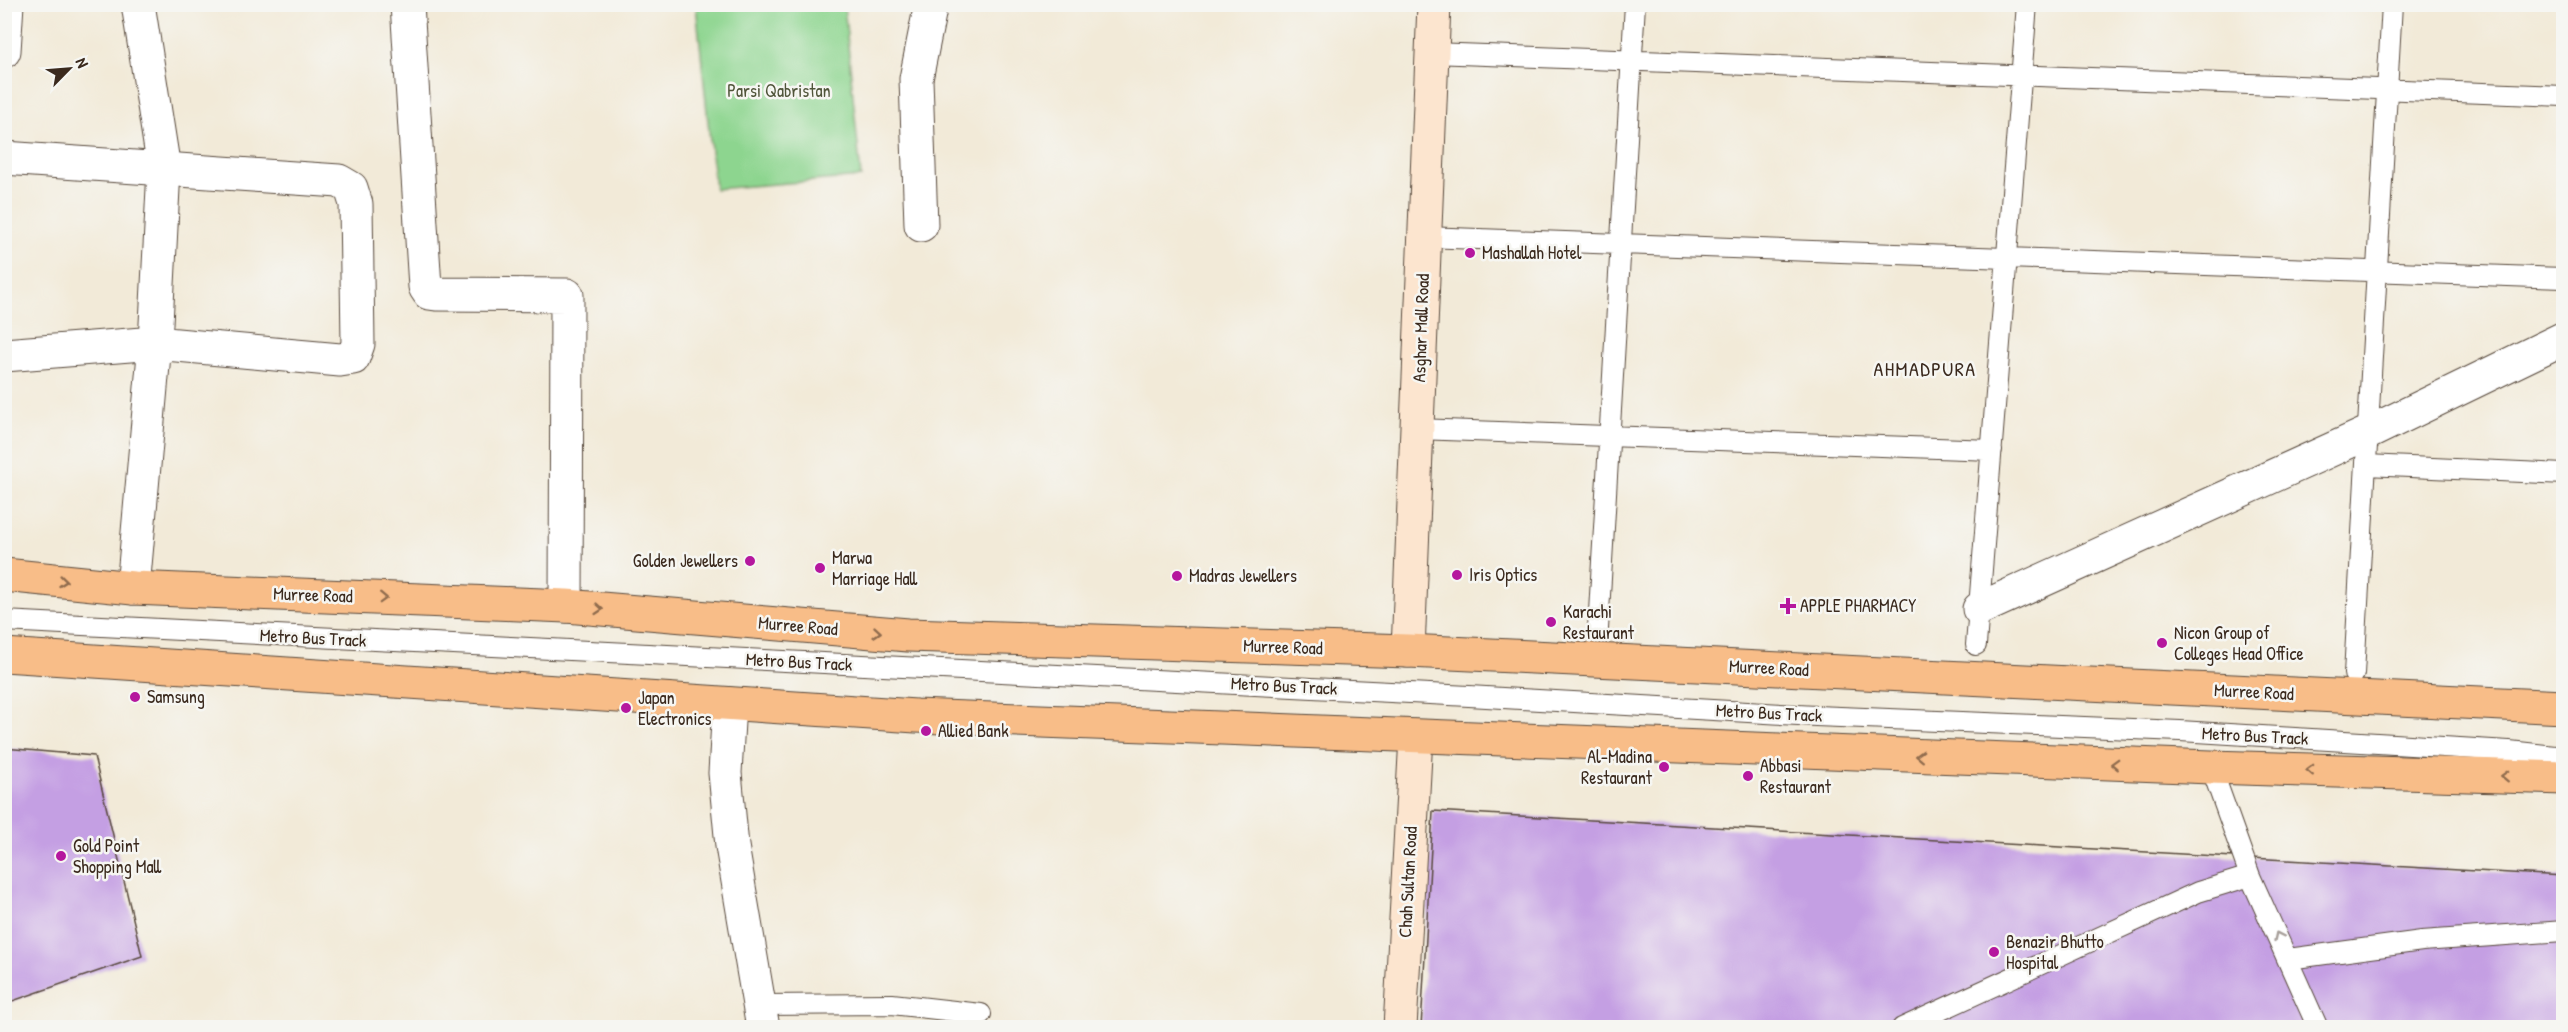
<svg xmlns="http://www.w3.org/2000/svg" width="2568" height="1032" font-family="'Patrick Hand',sans-serif">
	<style>
		.green { fill: #8dd58f; stroke: #648056; stroke-width: 1.5 }
		.building { fill: #c49fe3 }
		.lines { fill: none; stroke-linecap: round; stroke-linejoin: round }
		.lane-casing { stroke: #56473a; stroke-width: 22 }
		.street-casing { stroke: #56473a; stroke-width: 35 }
		.secondary-casing { stroke: #56473a; stroke-width: 35 }
		.primary-casing { stroke: #56473a; stroke-width: 35 }
		.lane { stroke: #fff; stroke-width: 20 }
		.street { stroke: #fff; stroke-width: 33 }
		.secondary { stroke: #fce5cf; stroke-width: 33 }
		.primary { stroke: #f8bd88; stroke-width: 33 }
		.oneway { stroke: #906c4e }
		.oneway2 { stroke: #a79f9a }
		.poi-dot { fill: #b5179e; stroke: #f6f6f2; stroke-width: 2 }
		.labels { text-anchor: middle; stroke-width: 5; stroke-linejoin: round; paint-order: stroke }
		.park-label { font-size: 18px; fill: #50553a; stroke: #f6f6f2 }
		.poi-label { font-size: 18px; fill: #3b2a1e; stroke: #f6f6f2; text-anchor: start }
		.street-label { font-size: 18px; fill: #3b2a1e; stroke: #f6f6f2 }
		.neighbourhood-label { font-size: 20px; letter-spacing: 1.5px; fill: #3b2a1e; stroke: #f6f6f2 }
	</style>
	<rect width="100%" height="100%" fill="#f6f6f2"/>
	<filter id="ink" filterUnits="userSpaceOnUse"><feTurbulence type="fractalNoise" baseFrequency=".0167" numOctaves="2"/><feDisplacementMap in="SourceGraphic" scale="12" xChannelSelector="R" yChannelSelector="G"/><feConvolveMatrix kernelMatrix="1 2 1 2 8 2 1 2 1" color-interpolation-filters="sRGB"/></filter>
	<filter id="wash" filterUnits="userSpaceOnUse"><feTurbulence type="fractalNoise" baseFrequency=".008" numOctaves="4" result="noise"/><feDisplacementMap in="SourceGraphic" scale="24" xChannelSelector="R" yChannelSelector="G"/><feGaussianBlur stdDeviation="1.35" result="paint"/><feColorMatrix in="noise" values="0 0 0 0 0 0 0 0 0 0 0 0 0 0 0 0 0 1.4 0 .05"/><feComposite in="paint" operator="in"/></filter>
	<g filter="url(#wash)">
		<rect width="100%" height="100%" fill="#f2ead8"/>
		<!-- green -->
		<path class="green" d="M 696,5 L 844,5 L 861,177 L 715,189 Z"/>
		<g id="blocks">
			<!-- building -->
			<path class="building" d="M 4,748 L 94,756 L 142,956 L 4,1004 Z
				M 1433,811 L 2564,876 L 2564,1028 L 1421,1028 Z"/>
		</g>
	</g>
	<g filter="url(#ink)">
		<use href="#blocks" fill-opacity="0" stroke="#56473a" stroke-width="1.5"/>
		<g class="lines">
			<!-- lane casing -->
			<g class="lane-casing">
				<path id="lane" d="M 1432,53 L 2564,96
					M 1424,237 L 2564,278
					M 1417,429 L 1992,450
					M 2366,465 L 2564,474
					M 4,621 L 1469,696 L 1816,716 L 2180,731 L 2509,751 L 2564,757
					M 1598,629 L 1635,4
					M 1976,645 L 2027,4
					M 2354,674 L 2392,4
					M 2211,767 L 2250,876 L 2318,1028
					M 2288,959 L 2422,941 L 2564,931
					M 760,1005 L 892,1004 L 981,1014
					M 1902,1028 L 2198,892 L 2250,876"/>
			</g>
			<!-- street casing -->
			<g class="street-casing">
				<path id="street" d="M 407,4 L 425,287 L 429,293 L 436,294 L 567,295 L 566,606
					M 4,51 L 7,4
					M 4,158 L 339,181 L 351,188 L 356,204 L 358,344 L 353,358 L 340,360 L 155,343 L 4,355
					M 921,225 L 916,79 L 931,4
					M 133,588 L 155,343 L 164,169 L 138,4
					M 1979,609 L 2368,433 L 2564,338
					M 729,704 L 725,773 L 732,846 L 763,1028"/>
			</g>
			<!-- secondary casing -->
			<g class="secondary-casing">
				<path id="secondary" d="M 1408,651 L 1434,4
					M 1400,1028 L 1416,737"/>
			</g>
			<!-- primary casing -->
			<g class="primary-casing">
				<path id="primary" d="M 4,575 L 133,588 L 566,606 L 908,635 L 1408,651 L 2564,707
					M 4,655 L 916,716 L 2211,767 L 2564,778"/>
			</g>
			<!-- lane -->
			<use href="#lane" class="lane"/>
			<!-- street -->
			<use href="#street" class="street"/>
			<!-- secondary -->
			<use href="#secondary" class="secondary"/>
			<!-- primary -->
			<use href="#primary" class="primary"/>
		</g>
		<!-- one-way arrows -->
		<defs><path id="oneway-chevron" d="M-2-3.5L2.5 0L-2 3.5" fill="none" stroke-width="1.6" stroke-linecap="round" stroke-linejoin="round" transform="scale(1.5)"/></defs>
		<g class="oneway">
			<use href="#oneway-chevron" transform="translate(63 581) rotate(6)"/>
			<use href="#oneway-chevron" transform="translate(383 598) rotate(2)"/>
			<use href="#oneway-chevron" transform="translate(599 609) rotate(5)"/>
			<use href="#oneway-chevron" transform="translate(877 632) rotate(5)"/>
			<use href="#oneway-chevron" transform="translate(1920 756) rotate(-178)"/>
			<use href="#oneway-chevron" transform="translate(2115 764) rotate(-178)"/>
			<use href="#oneway-chevron" transform="translate(2310 770) rotate(-178)"/>
			<use href="#oneway-chevron" transform="translate(2505 776) rotate(-178)"/>
		</g>
		<use class="oneway2" href="#oneway-chevron" transform="translate(2278 936) rotate(-115)"/>
	</g>
	<!-- markers -->
	<g class="poi-dot">
		<circle cx="1470" cy="253" r="6"/>
		<circle cx="750" cy="561" r="6"/>
		<circle cx="820" cy="568" r="6"/>
		<circle cx="1457" cy="575" r="6"/>
		<circle cx="1177" cy="576" r="6"/>
		<path d="M1785 597h6v6h6v6h-6v6h-6v-6h-6v-6h6z"/>
		<circle cx="1551" cy="622" r="6"/>
		<circle cx="2162" cy="643" r="6"/>
		<circle cx="135" cy="697" r="6"/>
		<circle cx="626" cy="708" r="6"/>
		<circle cx="926" cy="731" r="6"/>
		<circle cx="1664" cy="767" r="6"/>
		<circle cx="1748" cy="776" r="6"/>
		<circle cx="61" cy="856" r="6"/>
		<circle cx="1994" cy="952" r="6"/>
	</g>
	<g class="labels">
		<!-- park labels -->
		<g class="park-label">
			<text x="779" y="97">Parsi Qabristan</text>
		</g>
		<!-- poi labels -->
		<g class="poi-label">
			<text x="1482" y="259">Mashallah Hotel</text>
			<text x="832" y="564">Marwa<tspan x="832" dy="21">Marriage Hall</tspan></text>
			<text x="738" y="567" text-anchor="end">Golden Jewellers</text>
			<text x="1469" y="581">Iris Optics</text>
			<text x="1189" y="582">Madras Jewellers</text>
			<text x="1800" y="612">APPLE PHARMACY</text>
			<text x="1563" y="618">Karachi<tspan x="1563" dy="21">Restaurant</tspan></text>
			<text x="2174" y="639">Nicon Group of<tspan x="2174" dy="21">Colleges Head Office</tspan></text>
			<text x="147" y="703">Samsung</text>
			<text x="638" y="704">Japan<tspan x="638" dy="21">Electronics</tspan></text>
			<text x="938" y="737">Allied Bank</text>
			<text x="1652" y="763" text-anchor="end">Al-Madina<tspan x="1652" dy="21">Restaurant</tspan></text>
			<text x="1760" y="772">Abbasi<tspan x="1760" dy="21">Restaurant</tspan></text>
			<text x="73" y="852">Gold Point<tspan x="73" dy="21">Shopping Mall</tspan></text>
			<text x="2006" y="948">Benazir Bhutto<tspan x="2006" dy="21">Hospital</tspan></text>
		</g>
		<!-- street labels -->
		<g class="street-label">
			<text transform="translate(1421 328) rotate(-88)" y="6">Asghar Mall Road</text>
			<text transform="translate(313 595) rotate(2)" y="6">Murree Road</text>
			<text transform="translate(798 626) rotate(5)" y="6">Murree Road</text>
			<text transform="translate(313 638) rotate(3)" y="6">Metro Bus Track</text>
			<text transform="translate(1283 647) rotate(2)" y="6">Murree Road</text>
			<text transform="translate(799 662) rotate(3)" y="6">Metro Bus Track</text>
			<text transform="translate(1769 668) rotate(3)" y="6">Murree Road</text>
			<text transform="translate(1284 686) rotate(3)" y="6">Metro Bus Track</text>
			<text transform="translate(2254 692) rotate(3)" y="6">Murree Road</text>
			<text transform="translate(1769 713) rotate(3)" y="6">Metro Bus Track</text>
			<text transform="translate(2255 736) rotate(3)" y="6">Metro Bus Track</text>
			<text transform="translate(1408 882) rotate(-87)" y="6">Chah Sultan Road</text>
		</g>
		<!-- neighbourhood labels -->
		<g class="neighbourhood-label">
			<text x="1925" y="376">AHMADPURA</text>
		</g>
	</g>
	<!-- margin -->
	<rect width="2568" height="1032" fill="none" stroke="#f6f6f2" stroke-width="24"/>
	<!-- north arrow -->
	<g transform="translate(69 69) rotate(65)" stroke="#f6f6f2" stroke-width="4.5" paint-order="stroke">
	<path d="M0-4.5L10 22L0 15L-10 22Z" fill="#3b2a1e"/>
	<text y="-9" font-size="16" font-weight="bold" text-anchor="middle" fill="#3b2a1e">N</text>
	</g>
</svg>
